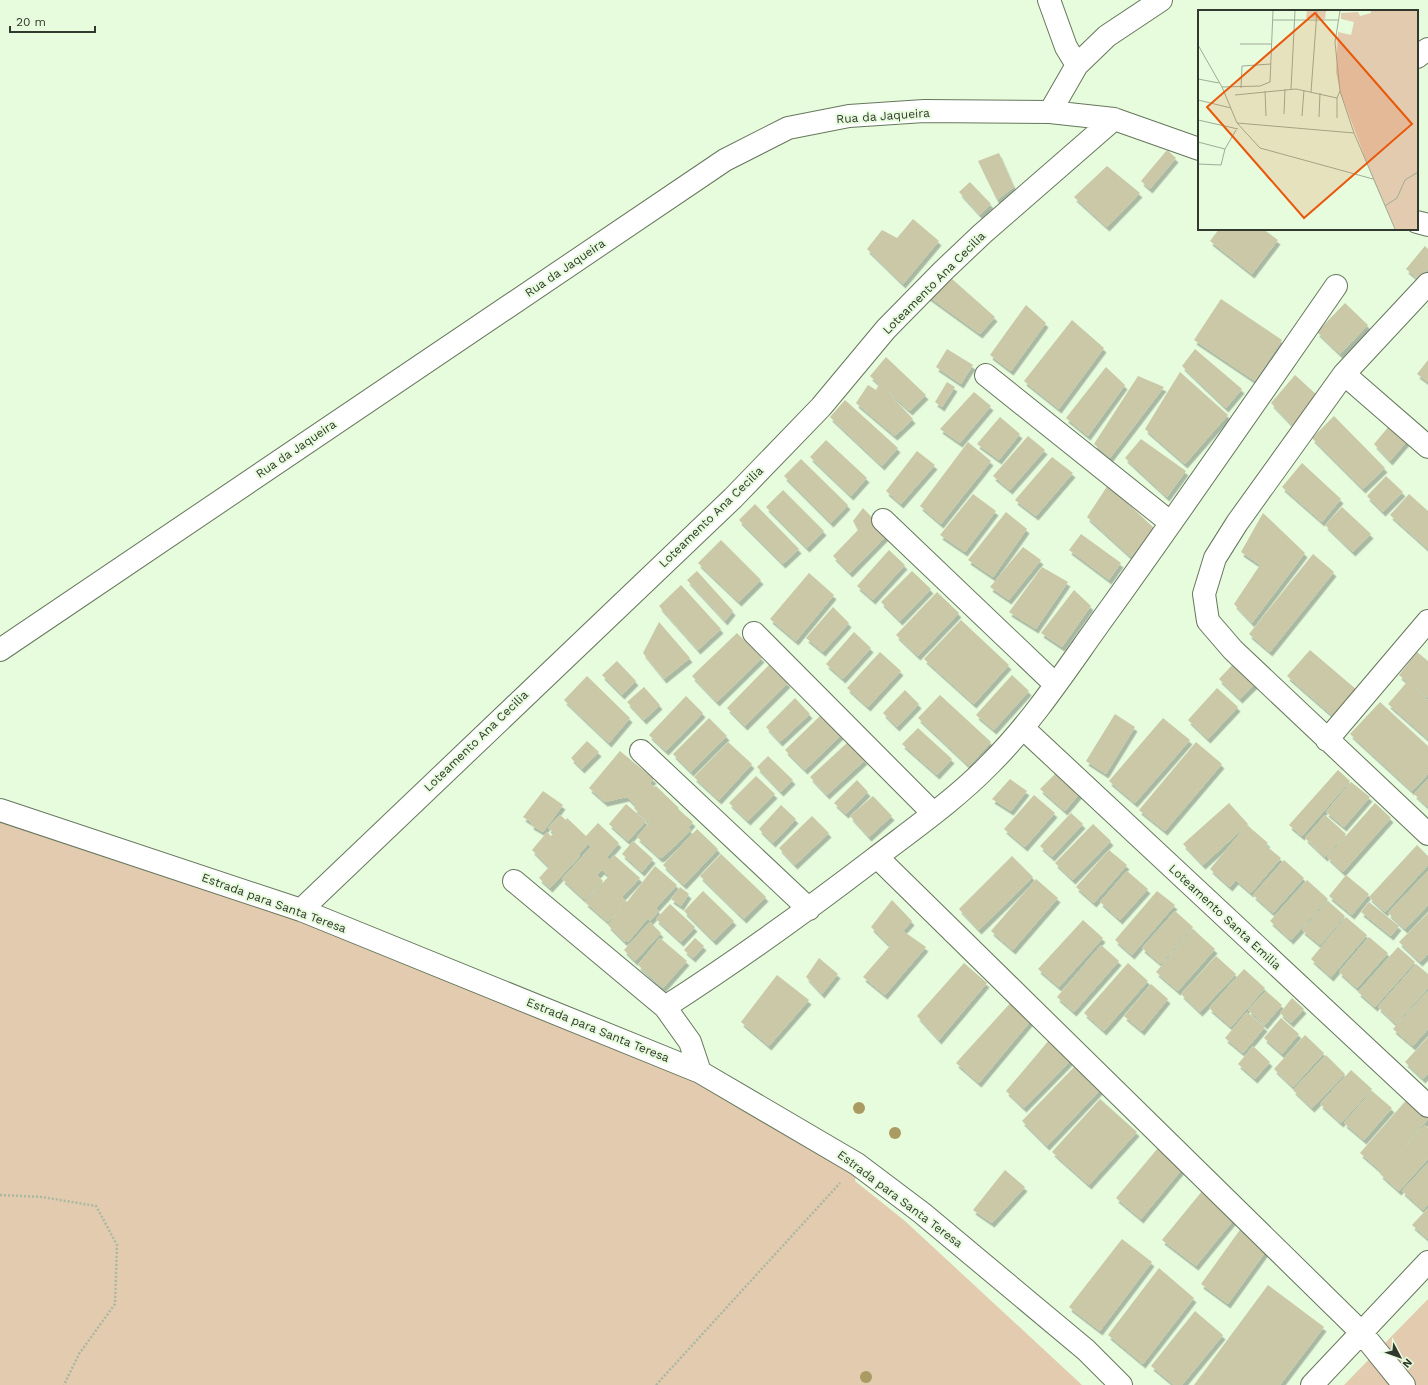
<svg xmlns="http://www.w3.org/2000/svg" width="1428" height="1385" font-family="'Work Sans',sans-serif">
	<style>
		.green { fill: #e2cbaf }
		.building { fill: #cac8a7; filter: url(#shadow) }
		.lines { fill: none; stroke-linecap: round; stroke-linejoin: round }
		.street-casing { stroke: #66775d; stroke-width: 24 }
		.path { stroke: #a9b8a1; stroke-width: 2.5; stroke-dasharray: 2 2; stroke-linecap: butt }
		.street { stroke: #fff; stroke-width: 22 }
		.tree { fill: #aa9b63 }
		.labels { text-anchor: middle; stroke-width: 4; stroke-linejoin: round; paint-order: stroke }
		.street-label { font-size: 12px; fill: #31382d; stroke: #e7fbdd }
		.inset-road { fill: none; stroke: #9ead97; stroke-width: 1 }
		.view { fill: #e8590c; fill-opacity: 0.15; stroke: #e8590c; stroke-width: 2 }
		.inset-edge { fill: none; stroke: #31382d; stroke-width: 2 }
	</style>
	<defs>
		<filter id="shadow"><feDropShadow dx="2.5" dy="4.5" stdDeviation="0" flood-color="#0004"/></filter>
	</defs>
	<rect width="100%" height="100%" fill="#e7fbdd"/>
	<!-- green -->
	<path class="green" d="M 0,810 L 301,910 L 700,1072 L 857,1164 L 855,1181 L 905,1221 L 1082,1385 L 0,1385 Z
		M 1428,1299 L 1428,1385 L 1344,1385 Z"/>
	<!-- building -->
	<path class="building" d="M 1167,150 L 1176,158 L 1150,189 L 1141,181 Z
		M 999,153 L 1014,187 L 997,200 L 978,161 Z
		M 1107,166 L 1140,193 L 1107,227 L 1074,197 Z
		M 970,182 L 991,204 L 980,215 L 959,192 Z
		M 913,219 L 939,241 L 903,284 L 867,249 L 882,230 L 897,238 Z
		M 1219,229 L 1263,229 L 1278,240 L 1252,274 L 1210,241 Z
		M 1425,246 L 1428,249 L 1428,269 L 1419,280 L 1406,269 Z
		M 943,271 L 995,317 L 980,334 L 922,292 Z
		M 1221,299 L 1282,340 L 1255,381 L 1194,340 Z
		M 1345,303 L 1368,325 L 1340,354 L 1317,332 Z
		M 1026,305 L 1046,323 L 1011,371 L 990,355 Z
		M 1072,320 L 1104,348 L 1059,409 L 1024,381 Z
		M 947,349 L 973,365 L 961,384 L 936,367 Z
		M 1195,349 L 1242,389 L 1226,408 L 1182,366 Z
		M 886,357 L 926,395 L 910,411 L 883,387 L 913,419 L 895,436 L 856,403 L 868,385 L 876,390 L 879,384 L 870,376 Z
		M 1428,360 L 1428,382 L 1417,374 Z
		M 1106,367 L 1125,385 L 1088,436 L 1066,418 Z
		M 1180,372 L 1228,415 L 1185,464 L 1145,429 Z
		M 1295,375 L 1318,396 L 1293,426 L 1271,403 Z
		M 1138,376 L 1164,387 L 1110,458 L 1094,444 Z
		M 947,382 L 955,387 L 942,407 L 935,402 Z
		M 974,392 L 991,406 L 960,443 L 940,429 Z
		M 845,400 L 898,448 L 882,466 L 830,417 Z
		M 1334,416 L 1385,468 L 1363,489 L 1312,438 Z
		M 1000,417 L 1020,434 L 999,460 L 977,444 Z
		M 1390,425 L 1408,440 L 1390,461 L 1374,444 Z
		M 1028,436 L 1045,450 L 1010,490 L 993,476 Z
		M 1141,439 L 1186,471 L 1167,497 L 1125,458 Z
		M 826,440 L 867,478 L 851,496 L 810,457 Z
		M 968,442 L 991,461 L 941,524 L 920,506 Z
		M 917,451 L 935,465 L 901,504 L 886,491 Z
		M 1052,457 L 1073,473 L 1036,516 L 1015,500 Z
		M 801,459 L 848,505 L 831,523 L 784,476 Z
		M 1302,463 L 1341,499 L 1322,522 L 1282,487 Z
		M 1386,476 L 1403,492 L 1383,512 L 1367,496 Z
		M 1108,485 L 1154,528 L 1131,557 L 1087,517 Z
		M 783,490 L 824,531 L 807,548 L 766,507 Z
		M 973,494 L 996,511 L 965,552 L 940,535 Z
		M 1409,494 L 1428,511 L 1428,549 L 1390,515 Z
		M 755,504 L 799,549 L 783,564 L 739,520 Z
		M 1342,507 L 1371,534 L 1353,552 L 1325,525 Z
		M 863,508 L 888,534 L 850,573 L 833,556 L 858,530 L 853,521 Z
		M 1006,512 L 1027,529 L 993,577 L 968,560 Z
		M 1263,513 L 1305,553 L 1252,623 L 1234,604 L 1260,565 L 1241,552 Z
		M 1081,534 L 1121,563 L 1109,580 L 1069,550 Z
		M 721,540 L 761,580 L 739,602 L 698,563 Z
		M 1023,547 L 1041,560 L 1009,600 L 990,587 Z
		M 889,550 L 905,565 L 873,600 L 857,586 Z
		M 1313,554 L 1334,572 L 1270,652 L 1249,634 Z
		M 1042,567 L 1068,582 L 1036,629 L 1009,612 Z
		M 697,571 L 733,611 L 725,621 L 687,580 Z
		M 912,571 L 931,589 L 900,621 L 881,602 Z
		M 809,573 L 834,595 L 796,641 L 770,619 Z
		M 681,585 L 721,629 L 698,650 L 659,606 Z
		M 1074,590 L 1091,606 L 1062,647 L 1041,633 Z
		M 937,592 L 959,613 L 918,656 L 896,635 Z
		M 833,607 L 849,623 L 823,652 L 806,638 Z
		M 961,620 L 1009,665 L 974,704 L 924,659 Z
		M 659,622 L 690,658 L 664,679 L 643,653 Z
		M 854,632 L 871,648 L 843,679 L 826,664 Z
		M 737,633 L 762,658 L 717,702 L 692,676 Z
		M 1310,650 L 1357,690 L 1334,717 L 1287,676 Z
		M 880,652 L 901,671 L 868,707 L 847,688 Z
		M 1417,652 L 1428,661 L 1428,698 L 1410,684 L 1428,700 L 1428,739 L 1388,704 L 1407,682 L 1399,675 Z
		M 1238,659 L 1260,679 L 1240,699 L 1219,679 Z
		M 617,661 L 636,681 L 622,695 L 602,675 Z
		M 769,665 L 788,683 L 745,726 L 727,708 Z
		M 1012,675 L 1029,691 L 994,730 L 976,715 Z
		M 587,676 L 630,718 L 609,743 L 564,700 Z
		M 644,687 L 660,705 L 644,720 L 627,702 Z
		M 1217,688 L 1238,707 L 1208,739 L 1188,720 Z
		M 905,690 L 919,704 L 897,727 L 883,713 Z
		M 940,695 L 991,742 L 969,766 L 918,718 Z
		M 686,696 L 703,713 L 666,751 L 649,735 Z
		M 795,698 L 810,714 L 780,742 L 766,727 Z
		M 1380,702 L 1428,746 L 1428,774 L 1412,791 L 1350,734 Z
		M 1115,714 L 1135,727 L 1106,774 L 1086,761 Z
		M 821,715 L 841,735 L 805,770 L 785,750 Z
		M 709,718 L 727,736 L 691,772 L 673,754 Z
		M 1163,718 L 1190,740 L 1135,803 L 1109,781 Z
		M 918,728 L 952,759 L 937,775 L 902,744 Z
		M 587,741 L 599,752 L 582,769 L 571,758 Z
		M 728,742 L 752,764 L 719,800 L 694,777 Z
		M 848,742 L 865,760 L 827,795 L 810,777 Z
		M 1196,742 L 1222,764 L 1165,831 L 1139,810 Z
		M 620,751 L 654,779 L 650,783 L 654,787 L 656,786 L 679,808 L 678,809 L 693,822 L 688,828 L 691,830 L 663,857 L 660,858 L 637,837 L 649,823 L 634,808 L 636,806 L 627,797 L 605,802 L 589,788 Z
		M 768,756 L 793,780 L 781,792 L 757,767 Z
		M 1338,770 L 1350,781 L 1302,836 L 1289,825 Z
		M 1058,771 L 1081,792 L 1065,811 L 1040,789 Z
		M 756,776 L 775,794 L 748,821 L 729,803 Z
		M 1010,779 L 1027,791 L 1011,811 L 992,799 Z
		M 1428,779 L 1428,807 L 1414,794 Z
		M 857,780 L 868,792 L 846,814 L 834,803 Z
		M 1351,782 L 1370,797 L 1344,827 L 1326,812 Z
		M 543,791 L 563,805 L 543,832 L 531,825 L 532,823 L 523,817 Z
		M 1034,795 L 1055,813 L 1025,847 L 1004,829 Z
		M 873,796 L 892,816 L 869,837 L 850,816 Z
		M 1229,803 L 1248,824 L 1203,865 L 1183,844 Z
		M 1375,803 L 1391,818 L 1343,872 L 1327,857 Z
		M 626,804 L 646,821 L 628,841 L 609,824 Z
		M 781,805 L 796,819 L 773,843 L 759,829 Z
		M 1071,813 L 1083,824 L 1052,857 L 1040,846 Z
		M 560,815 L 566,820 L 567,818 L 586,836 L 598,823 L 619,843 L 607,857 L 610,860 L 614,855 L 640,878 L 622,897 L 627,902 L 655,866 L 677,885 L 656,908 L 659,911 L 650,921 L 648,918 L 628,942 L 626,940 L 625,942 L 608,925 L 623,906 L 608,922 L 585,902 L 609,876 L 602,870 L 597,875 L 603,881 L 585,900 L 562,879 L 591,847 L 588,844 L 579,854 L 580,856 L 550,888 L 539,878 L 549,867 L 532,850 L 547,832 L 551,836 L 554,833 L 548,828 Z
		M 1325,815 L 1346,834 L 1325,857 L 1305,838 Z
		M 812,816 L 829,833 L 795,865 L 779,848 Z
		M 1093,824 L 1111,841 L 1073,880 L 1055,863 Z
		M 1247,825 L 1268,843 L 1265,845 L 1281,858 L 1251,893 L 1236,880 L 1230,887 L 1210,869 Z
		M 697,829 L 718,849 L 684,885 L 663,865 Z
		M 633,841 L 653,859 L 642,872 L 622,854 Z
		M 1417,845 L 1428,856 L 1428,865 L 1385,912 L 1369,897 Z
		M 1109,850 L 1127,865 L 1094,903 L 1076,887 Z
		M 721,854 L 766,897 L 744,919 L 700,876 Z
		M 1012,856 L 1033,877 L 979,930 L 959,909 Z
		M 1284,860 L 1304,878 L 1273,913 L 1253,895 Z
		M 1127,871 L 1148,889 L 1120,920 L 1100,902 Z
		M 1428,871 L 1428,905 L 1405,929 L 1388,913 Z
		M 1346,875 L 1369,894 L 1352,915 L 1329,896 Z
		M 1036,879 L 1058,898 L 1013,950 L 991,931 Z
		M 1307,880 L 1328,899 L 1291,940 L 1270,921 Z
		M 680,887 L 689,894 L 681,906 L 671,899 Z
		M 703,891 L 734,921 L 714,941 L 684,911 Z
		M 1157,891 L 1175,905 L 1132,955 L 1115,940 Z
		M 892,900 L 912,921 L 903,931 L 926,947 L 885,995 L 863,977 L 890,946 L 871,927 Z
		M 1328,901 L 1345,916 L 1320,945 L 1302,930 Z
		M 1369,902 L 1399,926 L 1391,936 L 1361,912 Z
		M 670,904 L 695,927 L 681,942 L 656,919 Z
		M 1175,911 L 1193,927 L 1161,964 L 1142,948 Z
		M 1428,913 L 1428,954 L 1420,962 L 1399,942 Z
		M 1346,917 L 1367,935 L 1331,977 L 1311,959 Z
		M 1083,920 L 1103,938 L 1059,987 L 1038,969 Z
		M 650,922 L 661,933 L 635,961 L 624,950 Z
		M 1193,929 L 1215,949 L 1178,991 L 1156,972 Z
		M 1369,937 L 1388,953 L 1357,988 L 1339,972 Z
		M 660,938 L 687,961 L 663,988 L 638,965 Z
		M 695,938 L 704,946 L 693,958 L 684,950 Z
		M 1101,945 L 1119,961 L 1074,1012 L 1057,997 Z
		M 1398,947 L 1415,962 L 1375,1007 L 1358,992 Z
		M 1216,956 L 1236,974 L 1200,1012 L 1181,994 Z
		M 819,958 L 838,974 L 822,994 L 806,977 Z
		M 964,963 L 987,983 L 939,1040 L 917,1016 Z
		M 1128,963 L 1148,981 L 1104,1031 L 1084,1013 Z
		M 1416,964 L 1428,974 L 1428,988 L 1396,1024 L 1378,1007 Z
		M 1244,969 L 1265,988 L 1231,1027 L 1209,1008 Z
		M 777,975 L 809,1000 L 769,1046 L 741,1022 Z
		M 1151,984 L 1168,999 L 1142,1031 L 1124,1016 Z
		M 1266,991 L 1282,1005 L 1265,1025 L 1248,1010 Z
		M 1428,991 L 1428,1029 L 1413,1046 L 1393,1029 Z
		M 1292,998 L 1304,1009 L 1291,1023 L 1280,1013 Z
		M 1014,999 L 1034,1017 L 979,1083 L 956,1063 Z
		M 1247,1012 L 1265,1027 L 1243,1053 L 1225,1038 Z
		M 1281,1018 L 1299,1034 L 1282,1054 L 1264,1038 Z
		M 1305,1035 L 1324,1053 L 1293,1087 L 1274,1069 Z
		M 1428,1037 L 1428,1073 L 1423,1079 L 1405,1062 Z
		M 1050,1039 L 1073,1058 L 1024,1108 L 1006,1091 Z
		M 1253,1046 L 1270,1062 L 1255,1079 L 1238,1064 Z
		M 1326,1055 L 1345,1074 L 1312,1108 L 1293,1090 Z
		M 1077,1064 L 1102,1088 L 1047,1146 L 1022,1121 Z
		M 1351,1070 L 1372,1089 L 1341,1123 L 1320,1104 Z
		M 1372,1091 L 1392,1108 L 1364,1140 L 1344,1123 Z
		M 1409,1097 L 1428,1113 L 1428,1119 L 1396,1156 L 1425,1125 L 1428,1128 L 1428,1159 L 1399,1191 L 1380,1174 L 1382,1172 L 1360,1153 Z
		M 1100,1099 L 1137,1132 L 1089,1185 L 1052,1152 Z
		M 1158,1148 L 1183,1168 L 1141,1219 L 1116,1198 Z
		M 1428,1163 L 1428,1204 L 1423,1210 L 1402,1191 Z
		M 1005,1170 L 1025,1187 L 992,1223 L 973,1210 Z
		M 1203,1190 L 1236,1217 L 1196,1266 L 1162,1240 Z
		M 1428,1208 L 1428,1239 L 1412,1225 Z
		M 1242,1227 L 1269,1247 L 1228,1304 L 1201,1284 Z
		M 1122,1239 L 1152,1262 L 1100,1331 L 1069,1307 Z
		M 1159,1268 L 1194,1298 L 1143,1364 L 1108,1335 Z
		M 1268,1285 L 1324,1327 L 1280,1385 L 1194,1385 Z
		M 1195,1311 L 1223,1335 L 1182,1385 L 1174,1385 L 1151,1366 Z"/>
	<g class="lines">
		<!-- street casing -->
		<g class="street-casing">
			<path id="street" d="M 1049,0 L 1066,47 L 1077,65
				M 1417,57 L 1428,49
				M 1050,112 L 1077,65 L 1107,36 L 1161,0
				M 1417,222 L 1428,225
				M 1428,284 L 1344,374 L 1237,523 L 1215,558 L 1204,594 L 1208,621 L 1233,650 L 1428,834
				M 1344,374 L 1428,447
				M 986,375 L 1171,523
				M 883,520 L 1055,684
				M 754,633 L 933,813
				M 0,650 L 725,160 L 788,128 L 849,116 L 924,111 L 1050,112 L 1114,119 L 1199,149
				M 1023,728 L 1428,1106
				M 1327,740 L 1428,621
				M 641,751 L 809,909
				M 0,810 L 301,910 L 700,1072 L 857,1164 L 922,1213 L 1086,1350 L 1121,1385
				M 877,857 L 1361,1332 L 1404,1385
				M 514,881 L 665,1007 L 690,1042 L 700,1072
				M 301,910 L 733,498 L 821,407 L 886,329 L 943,271 L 982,234 L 1114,119
				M 665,1007 C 737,961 806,911 874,859 C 913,829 955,800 990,764 C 1037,717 1073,659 1112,606 C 1188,500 1262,393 1336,286
				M 1312,1385 L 1428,1262"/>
		</g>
		<!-- path -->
		<path class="path" d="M 0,1195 L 42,1197 L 96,1206 L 117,1245 L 115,1304 L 79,1354 L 64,1385
			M 656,1385 L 840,1183"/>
		<!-- street -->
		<use href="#street" class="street"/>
	</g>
	<!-- trees -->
	<g class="tree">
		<circle cx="859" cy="1108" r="6"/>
		<circle cx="895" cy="1133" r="6"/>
		<circle cx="866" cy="1377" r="6"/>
	</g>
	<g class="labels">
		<!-- street labels -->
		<g class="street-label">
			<text transform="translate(883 116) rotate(-4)" y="4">Rua da Jaqueira</text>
			<text transform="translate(565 268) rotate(-34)" y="4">Rua da Jaqueira</text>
			<text transform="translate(934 283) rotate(-45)" y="4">Loteamento Ana Cecilia</text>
			<text transform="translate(296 449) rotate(-34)" y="4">Rua da Jaqueira</text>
			<text transform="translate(711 517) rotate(-44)" y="4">Loteamento Ana Cecilia</text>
			<text transform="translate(476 741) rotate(-44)" y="4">Loteamento Ana Cecilia</text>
			<text transform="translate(274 903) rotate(20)" y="4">Estrada para Santa Teresa</text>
			<text transform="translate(1225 917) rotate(43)" y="4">Loteamento Santa Emilia</text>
			<text transform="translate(598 1030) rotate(22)" y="4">Estrada para Santa Teresa</text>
			<text transform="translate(900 1199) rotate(37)" y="4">Estrada para Santa Teresa</text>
		</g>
	</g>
	<!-- overview -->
	<g transform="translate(1198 10)">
		<rect width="220" height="220" fill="#e7fbdd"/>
		<path d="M 109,1 L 128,1 L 127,9 L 108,8 ZM 173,1 L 220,1 L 220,219 L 197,219 L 175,169 L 142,81 L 138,62 L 140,22 L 153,25 L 156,12 L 143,9 L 143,3 L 160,2 L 162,6 L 173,3 Z" fill="#e2cbaf"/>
		<path class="inset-road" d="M 142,1 L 137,32 L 142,81 L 156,123 L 197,219M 75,10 L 140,10M 42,34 L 74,34M 0,35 L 24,77 L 39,113 L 62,138 L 175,169M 0,69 L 21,73M 24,77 L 62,76 L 72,72 L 75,1M 43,78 L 44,56 L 73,54M 93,79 L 97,1M 67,81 L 68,106M 113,82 L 119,1M 37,85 L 98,79 L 139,88M 0,90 L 33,98M 86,104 L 87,79M 104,106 L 106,80M 121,107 L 122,83M 139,108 L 139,88 L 142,81M 0,110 L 40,119M 39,113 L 156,123M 0,132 L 27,139M 0,154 L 23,155 L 27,139 L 38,120M 187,196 L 199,188 L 207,170 L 220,162"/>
		<path class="view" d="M 117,3 L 214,114 L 106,208 L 9,97 Z"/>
		<rect width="220" height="220" class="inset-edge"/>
	</g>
	<!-- north arrow -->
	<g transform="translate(1400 1357) rotate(131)" stroke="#e7fbdd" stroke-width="3" paint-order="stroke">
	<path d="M0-3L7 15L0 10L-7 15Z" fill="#31382d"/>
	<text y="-6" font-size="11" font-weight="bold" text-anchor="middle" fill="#31382d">N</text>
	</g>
	<!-- scale -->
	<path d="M10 26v6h85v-6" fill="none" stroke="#31382d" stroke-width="2"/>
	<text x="16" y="26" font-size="12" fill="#31382d" stroke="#e7fbdd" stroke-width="3" paint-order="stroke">20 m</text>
</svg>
